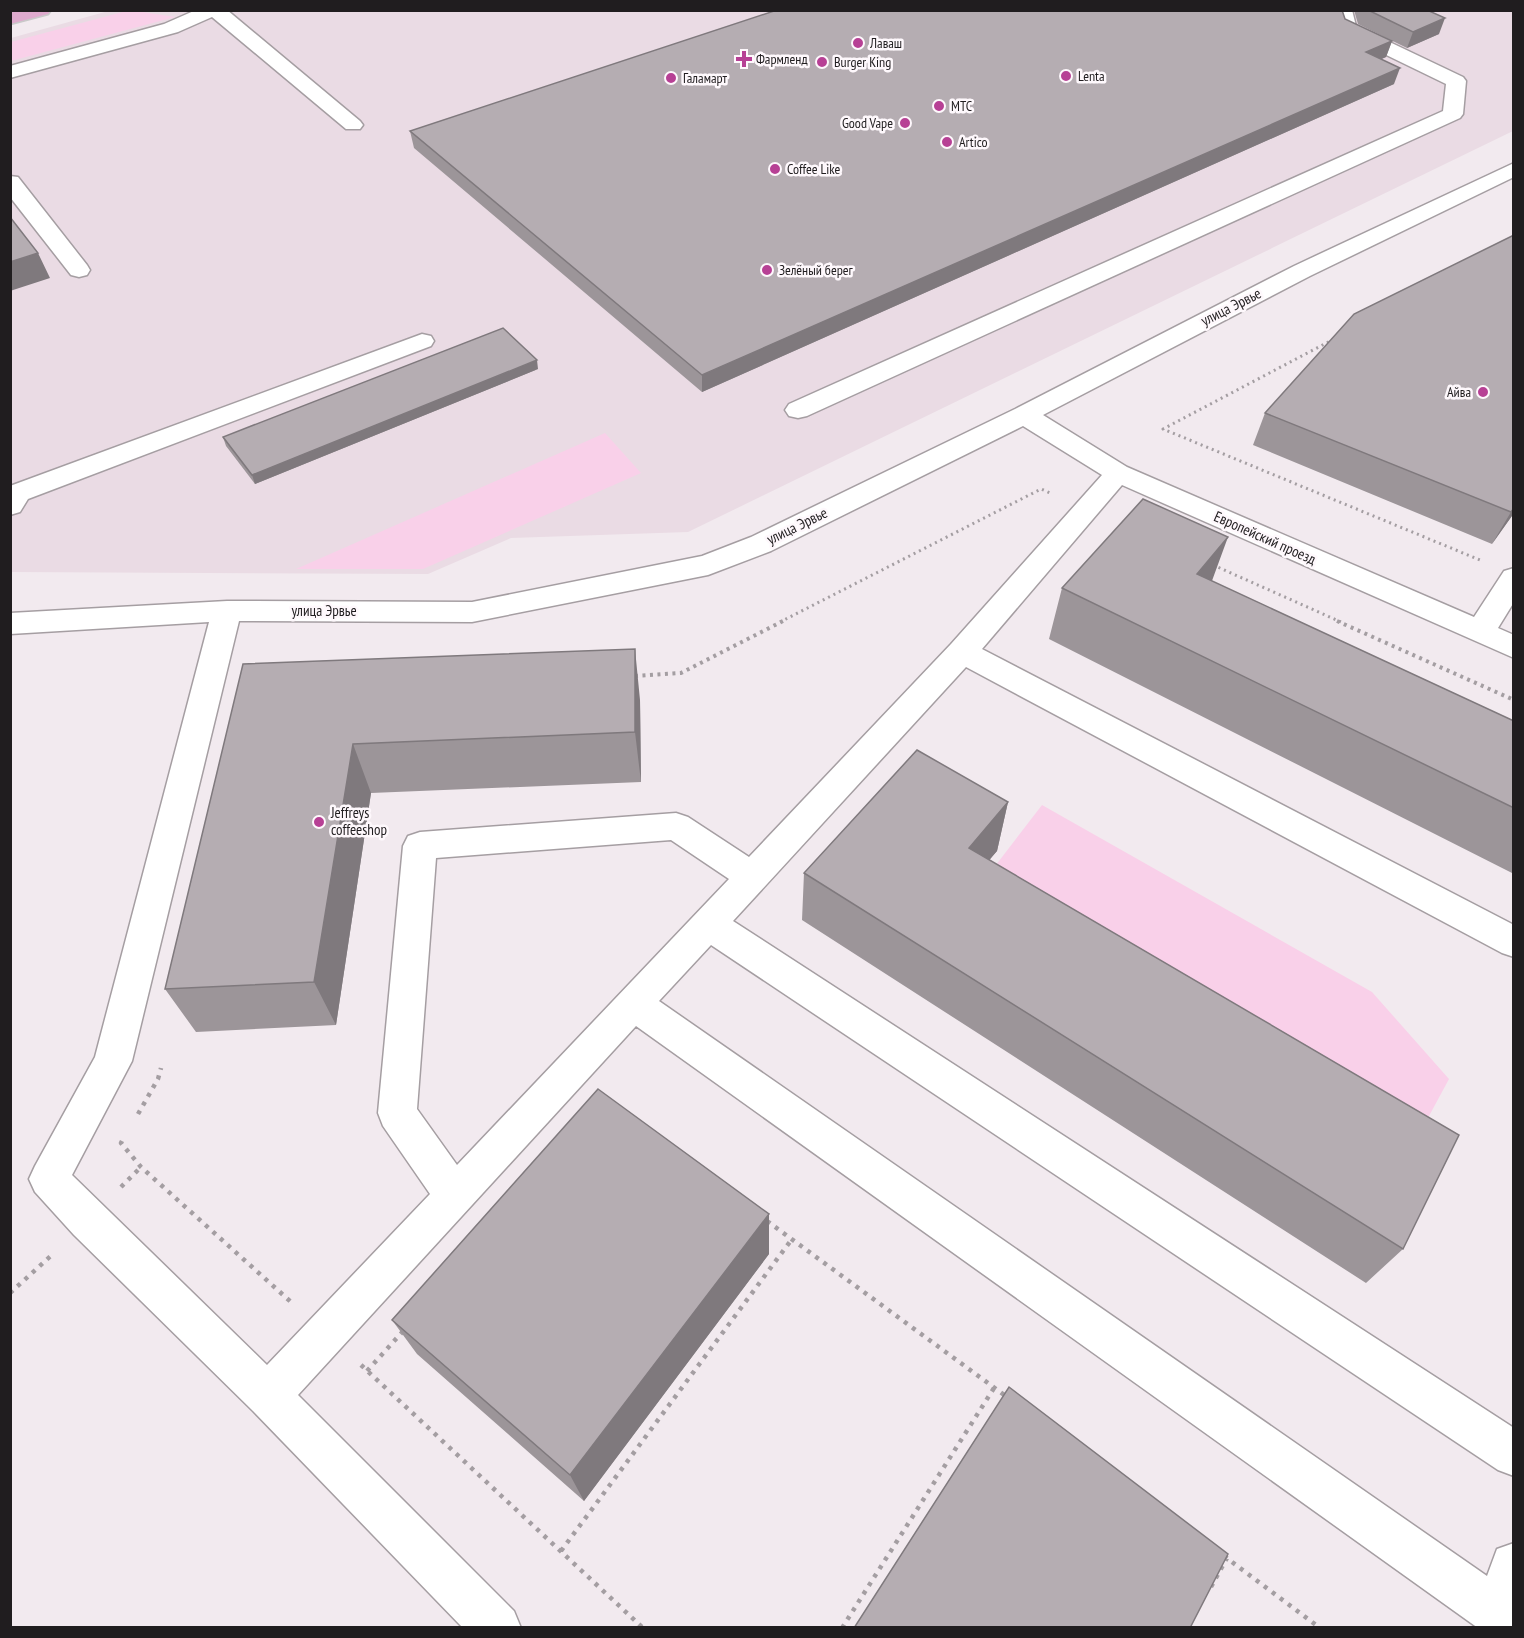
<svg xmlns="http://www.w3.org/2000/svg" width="1524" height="1638" font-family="'PT Sans Narrow',sans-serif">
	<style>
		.built { fill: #eadbe4 }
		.green { fill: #f9d0e9 }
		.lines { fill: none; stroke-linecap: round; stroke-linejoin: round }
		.minor-casing { stroke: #a59ea2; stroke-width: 3 }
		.major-casing { stroke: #c9c9c9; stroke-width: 3 }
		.path-far2 { stroke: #a49ea2; stroke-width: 3; stroke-dasharray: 2 4; stroke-linecap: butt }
		.path-far1 { stroke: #a49ea2; stroke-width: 4; stroke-dasharray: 3 4.5; stroke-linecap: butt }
		.path { stroke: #a49ea2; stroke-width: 4.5; stroke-dasharray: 4 6; stroke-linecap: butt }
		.minor { fill: #fff; fill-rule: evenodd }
		.major { fill: #deaacd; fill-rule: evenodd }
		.wall { fill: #9c9599 }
		.shaded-wall { fill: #7f797d }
		.building { fill: #b5adb2; stroke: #7f797d; stroke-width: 1.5 }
		.poi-dot { fill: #b74095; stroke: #fef8fc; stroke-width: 2 }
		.labels { text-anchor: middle; stroke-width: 5; stroke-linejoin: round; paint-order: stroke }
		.far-poi-label { font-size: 14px; fill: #201d1f; stroke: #fef8fc; text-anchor: start }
		.street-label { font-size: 15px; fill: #201d1f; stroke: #fef8fc }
		.poi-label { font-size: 15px; fill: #201d1f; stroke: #fef8fc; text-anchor: start }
	</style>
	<rect width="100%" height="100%" fill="#f2eaef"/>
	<!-- built -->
	<path class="built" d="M 112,10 L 1513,11 L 1513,131 L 688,532 L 511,538 L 428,574 L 11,572 L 11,38 Z"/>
	<!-- green -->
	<path class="green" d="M 130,10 L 175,17 L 11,61 L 11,42 Z
		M 605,433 L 641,473 L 423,569 L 296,569 Z
		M 1042,805 L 1372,992 L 1449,1079 L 1422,1129 L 989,874 Z"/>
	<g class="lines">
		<!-- minor casing -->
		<g class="minor-casing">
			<path id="minor" d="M 196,10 L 227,10 L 360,121 L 363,125 L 360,129 L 346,129 L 212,17 L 178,32 L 10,78 L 10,66 L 164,24 Z
				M 1334,10 L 1352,10 L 1356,26 L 1463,77 L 1466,81 L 1463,114 L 1460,118 L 807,416 L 798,418 L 789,416 L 785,410 L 789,404 L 1443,111 L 1446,84 L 1341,33 Z
				M 1514,163 L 1514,177 L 1310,276 L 1043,415 L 1127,467 L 1474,617 L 1504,571 L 1514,568 L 1514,602 L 1498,628 L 1514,635 L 1514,658 L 1122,485 L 982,649 L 1514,925 L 1514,957 L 1502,953 L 966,667 L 733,921 L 1514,1428 L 1514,1476 L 1498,1470 L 711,945 L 659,1001 L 1487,1576 L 1497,1549 L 1514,1543 L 1514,1628 L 1478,1628 L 636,1026 L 298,1395 L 514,1611 L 521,1628 L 463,1628 L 253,1411 L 74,1235 L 35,1192 L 29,1179 L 35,1166 L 95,1057 L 209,622 L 10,634 L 10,613 L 227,601 L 472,602 L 702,556 L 751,537 L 1015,409 L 1294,266 ZM 1023,426 L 1102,475 L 951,644 L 749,857 L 688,817 L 676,813 L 420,832 L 408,836 L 403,846 L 378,1113 L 383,1126 L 430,1194 L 267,1365 L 72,1175 L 132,1061 L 239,621 L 472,622 L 708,575 L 771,551 ZM 671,840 L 729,879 L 457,1165 L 417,1109 L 436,858 Z
				M 10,176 L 18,177 L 87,265 L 90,270 L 87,275 L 79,277 L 71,275 L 10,197 Z
				M 422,334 L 431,336 L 434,341 L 431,346 L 28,499 L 20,512 L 10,515 L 10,486 Z"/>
		</g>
		<!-- major casing -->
		<g class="major-casing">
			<path id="major" d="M 20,10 L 51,10 L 48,14 L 10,24 L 10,13 Z"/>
		</g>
		<!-- path-far2 -->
		<path class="path-far2" d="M 1334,339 L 1163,429 L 1480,560
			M 1213,565 L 1341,622
			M 780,622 L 1041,489 L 1050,493"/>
		<!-- path-far1 -->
		<path class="path-far1" d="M 1337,621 L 1514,700
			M 635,676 L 681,673 L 783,621"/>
		<!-- path -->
		<path class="path" d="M 138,1114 L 158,1079 L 161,1068
			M 122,1141 L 121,1143 L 141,1167 L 291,1302
			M 121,1187 L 141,1167
			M 767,1221 L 1007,1397
			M 10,1293 L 54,1253
			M 361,1365 L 643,1628
			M 367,1371 L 405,1329
			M 561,1551 L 792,1239
			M 1224,1556 L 1320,1628
			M 1211,1587 L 1227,1558
			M 842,1628 L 994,1388"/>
		<!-- minor -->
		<use href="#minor" class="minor"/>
		<!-- major -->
		<use href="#major" class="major"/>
	</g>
	<!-- wall -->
	<path class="wall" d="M 1354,10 L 1427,10 L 1439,34 L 1407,48 L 1358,24 Z
		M 1345,19 L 1392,41 L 1386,57 L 1381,59 L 1394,84 L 702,392 L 414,148 L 410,131 Z
		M 1514,235 L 1514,513 L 1492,544 L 1253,445 L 1265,413 Z
		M 538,369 L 255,484 L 226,446 L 223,437 Z
		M 1212,581 L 1514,721 L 1514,874 L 1049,639 L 1062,588 Z
		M 243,664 L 640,700 L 641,782 L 371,793 L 336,1025 L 196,1032 L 165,989 Z
		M 1008,802 L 997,851 L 989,860 L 1403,1249 L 1366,1283 L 802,920 L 804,873 Z
		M 769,1254 L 584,1501 L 417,1354 L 392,1320 Z"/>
	<!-- shaded-wall -->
	<path class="shaded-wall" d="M 1445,18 L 1439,34 L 1407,48 L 1413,32 Z
		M 1392,41 L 1386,57 L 1360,69 L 1366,52 Z
		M 1400,68 L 1394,84 L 702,392 L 702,375 Z
		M 38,253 L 50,278 L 10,291 L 10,262 Z
		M 537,360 L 538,369 L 255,484 L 252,475 Z
		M 1514,508 L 1514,513 L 1492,544 L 1511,512 Z
		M 1228,537 L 1209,589 L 1197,574 Z
		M 635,649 L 640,700 L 641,782 L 635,732 Z
		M 353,744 L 371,793 L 336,1025 L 314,982 Z
		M 1008,802 L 997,851 L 959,896 L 969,848 Z
		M 769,1214 L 769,1254 L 584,1501 L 570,1475 Z"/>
	<!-- building -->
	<path class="building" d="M 777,10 L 1342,10 L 1345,19 L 1392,41 L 1366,52 L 1400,68 L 702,375 L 410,131 Z
		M 1368,10 L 1427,10 L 1445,18 L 1413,32 Z
		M 10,217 L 38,253 L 10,262 Z
		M 1514,235 L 1514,508 L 1511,512 L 1265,413 L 1354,314 Z
		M 503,328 L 537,360 L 252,475 L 223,437 Z
		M 1143,499 L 1228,537 L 1197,574 L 1514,721 L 1514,808 L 1062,588 Z
		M 635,649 L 635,732 L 353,744 L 314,982 L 165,989 L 243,664 Z
		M 917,750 L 1008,802 L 969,848 L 1459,1135 L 1403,1249 L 804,873 Z
		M 598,1089 L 769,1214 L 570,1475 L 392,1320 Z
		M 1009,1387 L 1228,1554 L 1190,1628 L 854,1628 Z"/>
	<!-- markers -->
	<g class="poi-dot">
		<circle cx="858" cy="43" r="6"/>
		<path d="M741 50h6v6h6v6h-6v6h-6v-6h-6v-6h6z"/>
		<circle cx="822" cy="62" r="6"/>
		<circle cx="1066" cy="76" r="6"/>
		<circle cx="671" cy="78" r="6"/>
		<circle cx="939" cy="106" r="6"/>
		<circle cx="905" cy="123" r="6"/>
		<circle cx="947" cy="142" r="6"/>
		<circle cx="775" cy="169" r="6"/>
		<circle cx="767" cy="270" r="6"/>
		<circle cx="1483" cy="392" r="6"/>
		<circle cx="319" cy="822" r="6"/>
	</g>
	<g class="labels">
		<!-- far-poi labels -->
		<g class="far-poi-label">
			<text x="870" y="48">Лаваш</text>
			<text x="756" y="64">Фармленд</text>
			<text x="834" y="67">Burger King</text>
			<text x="1078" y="81">Lenta</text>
			<text x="683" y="83">Галамарт</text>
			<text x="951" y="111">МТС</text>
			<text x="893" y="128" text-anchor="end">Good Vape</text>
			<text x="959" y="147">Artico</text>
			<text x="787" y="174">Coffee Like</text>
			<text x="779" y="275">Зелёный берег</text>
			<text x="1471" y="397" text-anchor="end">Айва</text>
		</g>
		<!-- street labels -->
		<g class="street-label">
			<text transform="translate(1231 307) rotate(-27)" y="5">улица Эрвье</text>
			<text transform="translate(797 526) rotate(-26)" y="5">улица Эрвье</text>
			<text transform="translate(1265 538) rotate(24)" y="5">Европейский проезд</text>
			<text x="324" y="616">улица Эрвье</text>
		</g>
		<!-- poi labels -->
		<g class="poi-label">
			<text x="331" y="818">Jeffreys<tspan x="331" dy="17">coffeeshop</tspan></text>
		</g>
	</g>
	<!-- border -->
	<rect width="1524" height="1638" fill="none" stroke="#201d1f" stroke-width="24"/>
</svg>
